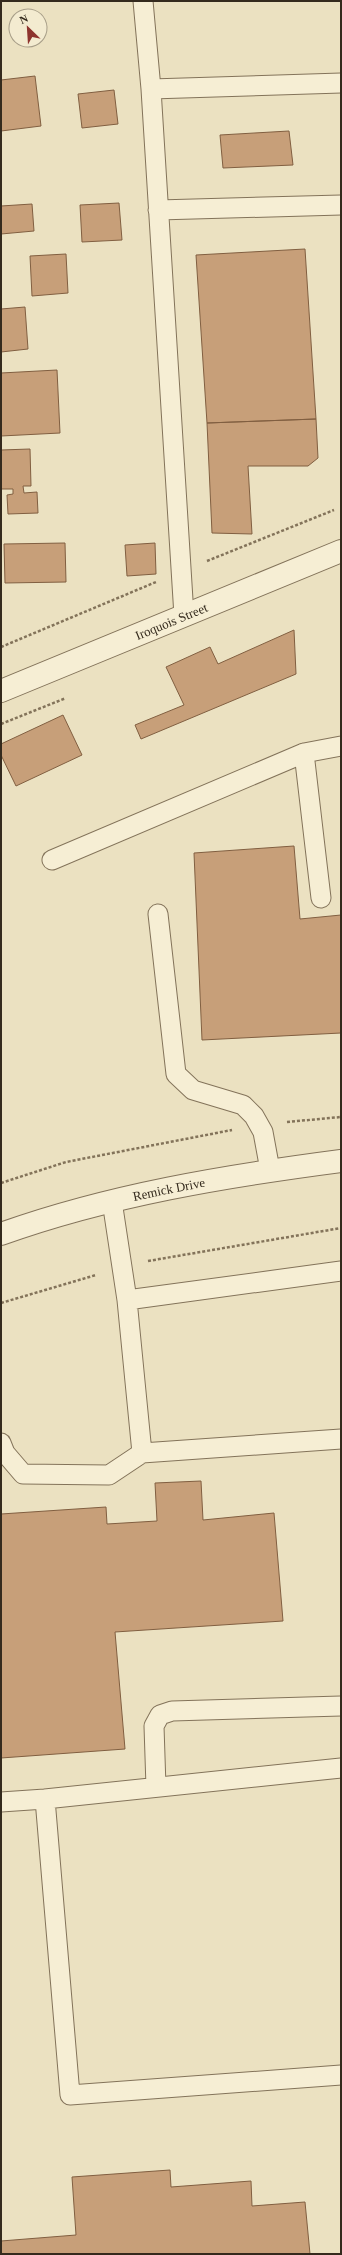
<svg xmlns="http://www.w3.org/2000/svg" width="342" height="2255" font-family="Georgia,serif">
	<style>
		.building { fill: #c79f79; stroke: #815f41 }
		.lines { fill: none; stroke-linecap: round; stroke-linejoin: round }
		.service-casing { stroke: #83735a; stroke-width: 21 }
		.minor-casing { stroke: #83735a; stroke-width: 24 }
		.path { stroke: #83735a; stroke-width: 2.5; stroke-dasharray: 3 2; stroke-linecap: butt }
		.service { stroke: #f6eed4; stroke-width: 19 }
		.minor { stroke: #f6eed4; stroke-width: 22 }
		.labels { text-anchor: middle; stroke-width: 3.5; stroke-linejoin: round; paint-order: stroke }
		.street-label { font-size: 13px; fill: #342a1d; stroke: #f3ebd0 }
	</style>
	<rect width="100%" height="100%" fill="#ebe1c1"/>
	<!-- building -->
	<path class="building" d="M 35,76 L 41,126 L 1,131 L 1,80 Z
		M 114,90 L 118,124 L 82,128 L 78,94 Z
		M 289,131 L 293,165 L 223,168 L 220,135 Z
		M 119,203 L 122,240 L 82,242 L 80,205 Z
		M 32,204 L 34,231 L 1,234 L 1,206 Z
		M 305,249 L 316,419 L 207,423 L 196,255 Z
		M 66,254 L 68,293 L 32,296 L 30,256 Z
		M 25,307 L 28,349 L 1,352 L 1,309 Z
		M 57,370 L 60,433 L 1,436 L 1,373 Z
		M 316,419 L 318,458 L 308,466 L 248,466 L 252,534 L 212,533 L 207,423 Z
		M 30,449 L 31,486 L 23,486 L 24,493 L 37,492 L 38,513 L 8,514 L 7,495 L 13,494 L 13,489 L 1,489 L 1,450 Z
		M 65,543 L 66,582 L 5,583 L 4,544 Z
		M 155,543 L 156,574 L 127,576 L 125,545 Z
		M 294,630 L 296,674 L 141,739 L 135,725 L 184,705 L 166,667 L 210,647 L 218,664 Z
		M 63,715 L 82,755 L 16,786 L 1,755 L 1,744 Z
		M 294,846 L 300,919 L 341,915 L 341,1033 L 202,1040 L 194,853 Z
		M 201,1481 L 203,1520 L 274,1513 L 283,1621 L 115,1632 L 125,1749 L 1,1758 L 1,1514 L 106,1507 L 107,1524 L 157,1521 L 155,1483 Z
		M 170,2170 L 171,2187 L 251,2181 L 252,2206 L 305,2202 L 310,2254 L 1,2254 L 1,2241 L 76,2235 L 72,2177 Z"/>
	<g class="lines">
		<!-- service casing -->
		<g class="service-casing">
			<path id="service" d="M 143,1 L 151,89 L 184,616
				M 151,89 L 341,83
				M 158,210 L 341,205
				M 304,753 L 321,898
				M 52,860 L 304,753 L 341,746
				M 158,914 L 176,1074 L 193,1090 L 243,1105 L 254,1116 L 263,1132 L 270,1170
				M 112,1201 L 127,1300 L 341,1271
				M 1,1443 L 5,1453 L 23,1474 L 109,1475 L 142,1453 L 127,1300
				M 142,1453 L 341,1439
				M 156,1787 L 154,1726 L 160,1715 L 172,1711 L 341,1706
				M 45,1799 L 341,1768
				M 1,1802 L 45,1799 L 70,2095 L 341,2075"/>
		</g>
		<!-- minor casing -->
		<g class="minor-casing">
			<g id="minor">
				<path id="s1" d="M 1,691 L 341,551"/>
				<path id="s2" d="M 1,1234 C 110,1195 226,1176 341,1161"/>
			</g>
		</g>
		<!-- path -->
		<path class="path" d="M 207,561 L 334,510
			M 1,647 L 156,582
			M 1,724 L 66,698
			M 287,1122 L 341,1117
			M 1,1183 L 66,1162 L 232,1130
			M 148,1261 L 341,1228
			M 1,1303 L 96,1275"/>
		<!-- service -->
		<use href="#service" class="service"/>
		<!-- minor -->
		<use href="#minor" class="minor"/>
	</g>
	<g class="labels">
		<!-- street labels -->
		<g class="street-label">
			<text dy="5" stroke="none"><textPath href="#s1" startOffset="184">Iroquois Street</textPath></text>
			<text dy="5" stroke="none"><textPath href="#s2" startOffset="174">Remick Drive</textPath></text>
		</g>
	</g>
	<!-- border -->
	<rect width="342" height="2255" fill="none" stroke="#342a1d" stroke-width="4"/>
	<!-- north arrow -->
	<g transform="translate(28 28) rotate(335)"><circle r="19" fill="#f3ebd0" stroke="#a79e88"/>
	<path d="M0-3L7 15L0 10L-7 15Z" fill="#8e342e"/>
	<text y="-6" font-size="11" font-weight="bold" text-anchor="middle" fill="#342a1d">N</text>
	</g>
</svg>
